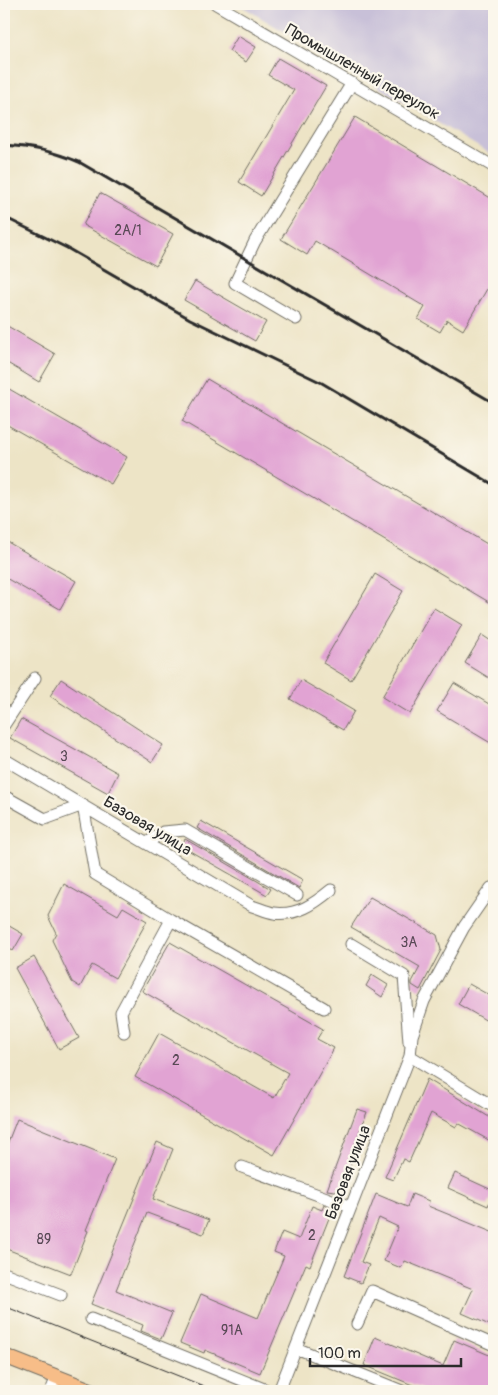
<svg xmlns="http://www.w3.org/2000/svg" width="498" height="1395" font-family="Pangolin,sans-serif">
	<style>
		.industrial { fill: #c8c0d8 }
		.building { fill: #e1a3d3 }
		.lines { fill: none; stroke-linecap: round; stroke-linejoin: round }
		.minor-casing { stroke: #6f6c61; stroke-width: 13 }
		.major-casing { stroke: #6f6c61; stroke-width: 16 }
		.minor { stroke: #fff; stroke-width: 11 }
		.major { stroke: #f7bd88; stroke-width: 14 }
		.tram { stroke: #2b2b2b; stroke-width: 1 }
		.rail { stroke: #2b2b2b; stroke-width: 3 }
		.labels { text-anchor: middle; stroke-width: 4.5; stroke-linejoin: round; paint-order: stroke }
		.number-label { font-size: 14px; fill: #584955 }
		.street-label { font-size: 16px; fill: #2b2b2b; stroke: #fbf7ec }
	</style>
	<rect width="100%" height="100%" fill="#fbf7ec"/>
	<filter id="ink" filterUnits="userSpaceOnUse"><feTurbulence type="fractalNoise" baseFrequency=".02" numOctaves="2"/><feDisplacementMap in="SourceGraphic" scale="10" xChannelSelector="R" yChannelSelector="G"/><feConvolveMatrix kernelMatrix="1 2 1 2 8 2 1 2 1" color-interpolation-filters="sRGB"/></filter>
	<filter id="wash" filterUnits="userSpaceOnUse"><feTurbulence type="fractalNoise" baseFrequency=".0096" numOctaves="4" result="noise"/><feDisplacementMap in="SourceGraphic" scale="20" xChannelSelector="R" yChannelSelector="G"/><feGaussianBlur stdDeviation="1.12" result="paint"/><feColorMatrix in="noise" values="0 0 0 0 0 0 0 0 0 0 0 0 0 0 0 0 0 1.4 0 .05"/><feComposite in="paint" operator="in"/></filter>
	<g filter="url(#wash)">
		<rect width="100%" height="100%" fill="#ede4c6"/>
		<!-- industrial -->
		<path class="industrial" d="M 238,4 L 494,4 L 494,156 Z"/>
		<g id="blocks">
			<!-- building -->
			<path class="building" d="M 238,36 L 256,47 L 246,62 L 229,51 Z
				M 278,58 L 326,86 L 261,196 L 239,182 L 294,90 L 268,75 Z
				M 355,117 L 494,200 L 494,277 L 463,330 L 447,320 L 440,332 L 418,319 L 425,307 L 315,241 L 307,255 L 281,239 Z
				M 100,193 L 173,234 L 156,266 L 83,225 Z
				M 195,281 L 266,322 L 255,341 L 184,300 Z
				M 4,324 L 55,354 L 39,382 L 4,361 Z
				M 207,379 L 494,548 L 494,605 L 182,421 Z
				M 4,386 L 127,457 L 111,484 L 4,423 Z
				M 4,540 L 76,581 L 60,609 L 4,577 Z
				M 375,574 L 403,591 L 351,680 L 323,663 Z
				M 434,608 L 462,625 L 410,714 L 382,697 Z
				M 482,635 L 494,643 L 494,681 L 465,663 Z
				M 61,679 L 163,745 L 152,762 L 50,696 Z
				M 301,680 L 354,711 L 343,730 L 290,699 Z
				M 454,683 L 494,707 L 494,745 L 437,711 Z
				M 21,719 L 118,773 L 108,793 L 10,738 Z
				M 201,821 L 303,880 L 299,888 L 197,828 Z
				M 185,839 L 271,889 L 267,895 L 181,846 Z
				M 64,884 L 118,915 L 123,907 L 147,921 L 115,978 L 92,965 L 80,987 L 72,982 L 52,940 L 56,933 L 48,916 Z
				M 370,897 L 437,935 L 441,950 L 420,990 L 412,985 L 412,982 L 420,967 L 351,927 Z
				M 4,923 L 23,934 L 13,951 L 4,946 Z
				M 170,942 L 323,1029 L 317,1039 L 334,1048 L 274,1155 L 135,1077 L 159,1033 L 274,1098 L 288,1073 L 142,991 Z
				M 34,957 L 79,1038 L 59,1049 L 15,968 Z
				M 372,975 L 388,985 L 382,997 L 366,986 Z
				M 469,984 L 494,998 L 494,1025 L 458,1004 Z
				M 427,1079 L 494,1120 L 494,1143 L 458,1123 L 456,1127 L 431,1113 L 409,1162 L 403,1159 L 393,1180 L 385,1177 Z
				M 357,1109 L 367,1112 L 351,1155 L 354,1156 L 343,1185 L 340,1189 L 335,1191 L 327,1190 Z
				M 17,1119 L 115,1159 L 86,1230 L 88,1231 L 71,1274 L 4,1248 L 4,1152 Z
				M 157,1142 L 173,1149 L 153,1199 L 209,1220 L 203,1234 L 147,1213 L 116,1290 L 172,1313 L 161,1339 L 141,1331 L 143,1325 L 91,1304 Z
				M 455,1173 L 494,1191 L 488,1206 L 448,1188 Z
				M 376,1194 L 407,1207 L 412,1194 L 429,1201 L 428,1206 L 494,1233 L 494,1327 L 462,1313 L 473,1289 L 405,1261 L 401,1268 L 384,1261 L 398,1227 L 379,1218 L 361,1262 L 369,1265 L 361,1283 L 344,1276 Z
				M 324,1205 L 333,1208 L 310,1266 L 306,1264 L 260,1373 L 205,1350 L 204,1353 L 180,1343 L 201,1294 L 258,1318 L 284,1256 L 274,1252 L 282,1232 L 299,1239 L 312,1206 L 322,1210 Z
				M 375,1337 L 443,1366 L 454,1340 L 494,1357 L 494,1391 L 427,1391 L 364,1365 Z"/>
		</g>
	</g>
	<g filter="url(#ink)">
		<use href="#blocks" fill-opacity="0" stroke="#6f6c61" stroke-width="1"/>
		<g class="lines">
			<!-- minor casing -->
			<g class="minor-casing">
				<path id="minor" d="M 216,4 L 494,167
					M 296,319 L 235,283 L 255,241 L 352,83
					M 4,725 L 35,678
					M 4,759 L 252,906 C 259,908 267,912 274,913 C 297,916 314,904 331,890
					M 4,796 L 45,819 L 83,805 L 95,874 L 171,920 L 324,1008
					M 147,843 L 163,832 L 185,830 L 297,895
					M 351,944 L 404,976 L 409,1042
					M 124,1032 L 121,1012 L 171,920
					M 410,1056 L 494,1107
					M 242,1167 L 351,1207
					M 4,1273 L 61,1295
					M 91,1319 L 269,1391
					M 357,1324 L 372,1291 L 494,1345
					M 296,1348 L 402,1391
					M 51,1391 L 57,1377
					M 279,1391 L 410,1056 L 412,1036 L 424,1001 L 464,927 L 491,888 L 494,891"/>
			</g>
			<!-- major casing -->
			<g class="major-casing">
				<path id="major" d="M 4,1356 L 93,1391"/>
			</g>
			<!-- minor -->
			<use href="#minor" class="minor"/>
			<!-- major -->
			<use href="#major" class="major"/>
			<!-- tram -->
			<path class="tram" d="M 4,1306 L 216,1391"/>
			<!-- rail -->
			<path class="rail" d="M 4,145 C 33,147 52,151 79,162 L 494,403
				M 4,217 L 67,248 L 190,319 L 322,383 L 494,485"/>
		</g>
	</g>
	<g class="labels">
		<!-- number labels -->
		<g class="number-label">
			<text x="128" y="235">2А/1</text>
			<text x="64" y="761">3</text>
			<text x="409" y="947">3А</text>
			<text x="176" y="1065">2</text>
			<text x="312" y="1240">2</text>
			<text x="44" y="1244">89</text>
			<text x="232" y="1335">91А</text>
		</g>
		<!-- street labels -->
		<g class="street-label">
			<text transform="translate(363 71) rotate(30)" y="6">Промышленный переулок</text>
			<text transform="translate(148 825) rotate(31)" y="6">Базовая улица</text>
			<text transform="translate(347 1172) rotate(-69)" y="6">Базовая улица</text>
		</g>
	</g>
	<!-- margin -->
	<rect width="498" height="1395" fill="none" stroke="#fbf7ec" stroke-width="20"/>
	<!-- scale -->
	<path d="M310 1358v8h151v-8" fill="none" stroke="#2b2b2b" stroke-width="2.5"/>
	<text x="318" y="1358" font-size="15" fill="#2b2b2b" stroke="#fbf7ec" stroke-width="4" paint-order="stroke">100 m</text>
</svg>
